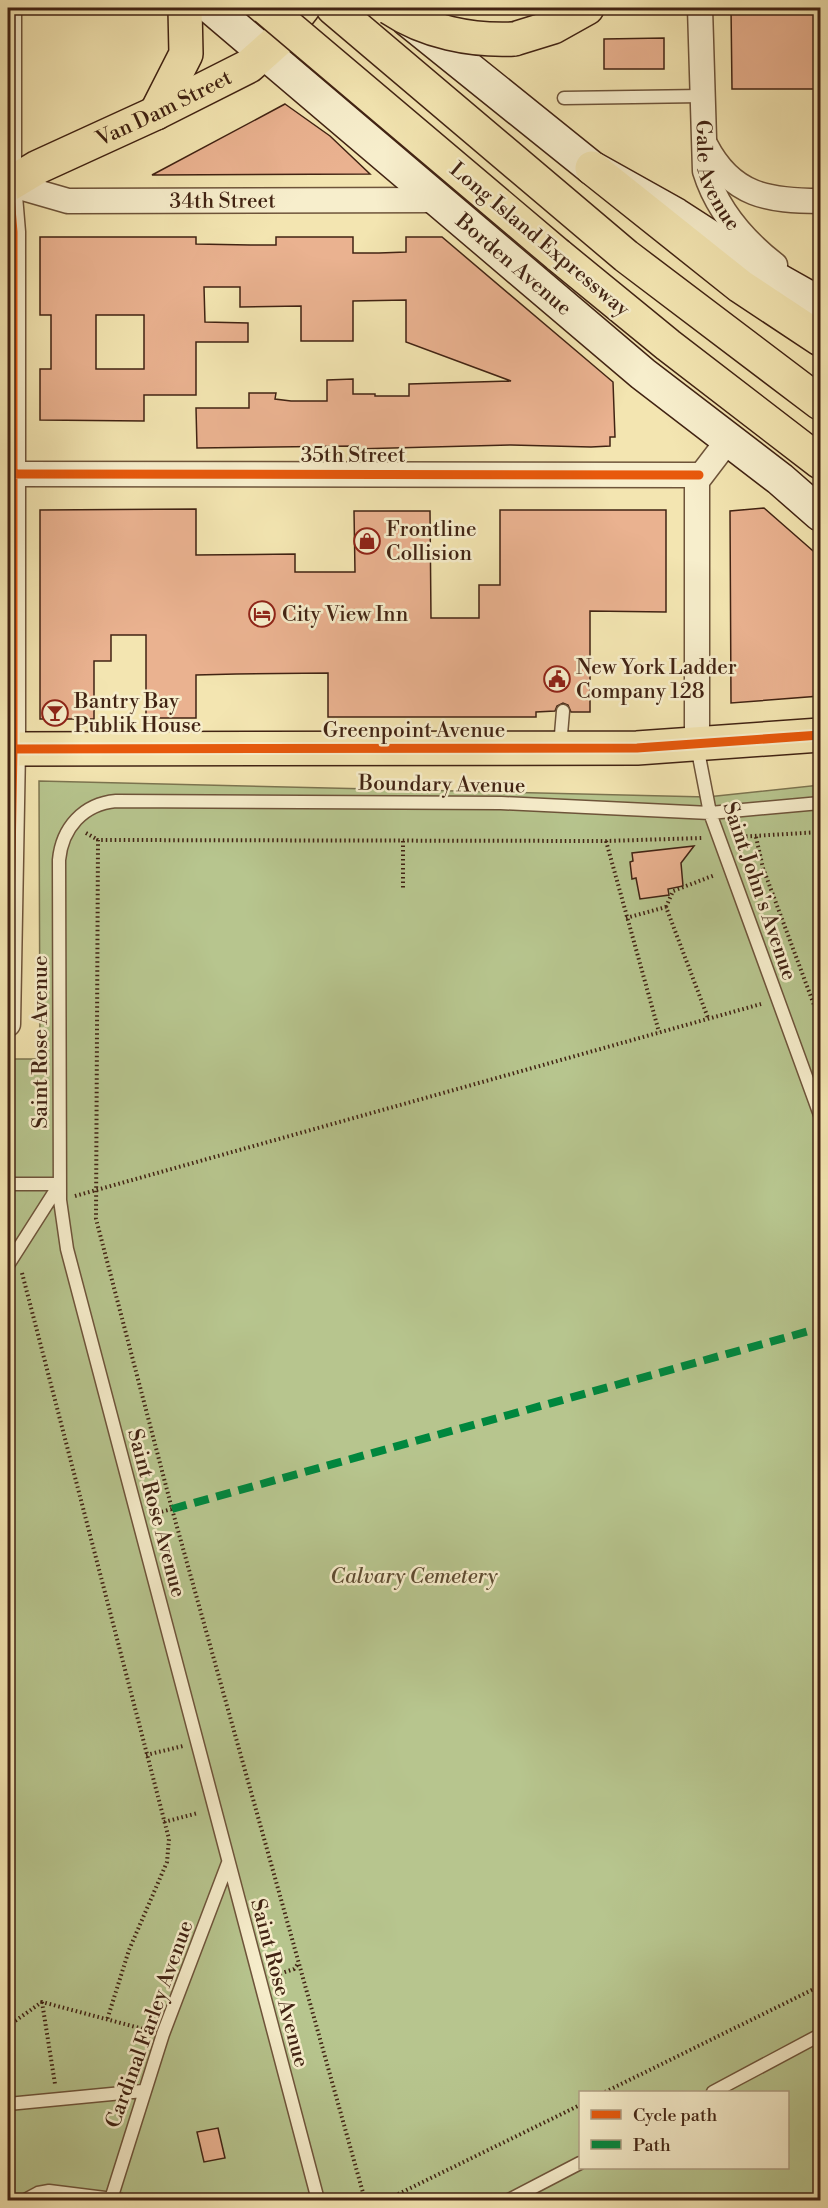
<svg xmlns="http://www.w3.org/2000/svg" width="828" height="2208" font-family="'Libre Bodoni',serif">
	<style>
		.green { fill: #b7c58e; stroke: #7c7450; stroke-width: 1.5; fill-rule: evenodd }
		.building { fill: #eab290; stroke: #412313; stroke-width: 1.5; fill-rule: evenodd }
		.lines { fill: none; stroke-linecap: round; stroke-linejoin: round }
		.service-casing { stroke: #6e543a; stroke-width: 15 }
		.minor-casing { stroke: #6e543a; stroke-width: 27 }
		.secondary-casing { stroke: #412313; stroke-width: 36 }
		.primary-casing { stroke: #412313; stroke-width: 36 }
		.motorway-casing { stroke: #412313; stroke-width: 36 }
		.path { stroke: #412313; stroke-width: 4; stroke-dasharray: 1.5 3; stroke-linecap: butt }
		.service { stroke: #f7eecc; stroke-width: 12 }
		.minor { stroke: #f7eecc; stroke-width: 24 }
		.secondary { stroke: #f7eecc; stroke-width: 33 }
		.primary { stroke: #f3e5b1; stroke-width: 33 }
		.motorway { stroke: #f3e5b1; stroke-width: 33 }
		.motorway-bridge-casing { stroke: #412313; stroke-width: 36; stroke-linecap: butt }
		.motorway-bridge { stroke: #f3e5b1; stroke-width: 33 }
		.quiet { stroke: #00873e; stroke-width: 8; stroke-dasharray: 15 8; stroke-linecap: butt }
		.cycleway-casing { stroke: #f7eecc; stroke-width: 13 }
		.cycleway { stroke: #e8590c; stroke-width: 9 }
		.labels { text-anchor: middle; stroke-width: 5; stroke-linejoin: round; paint-order: stroke }
		.street-label { font-size: 21px; fill: #412313; stroke: #f7eecc }
		.poi-label { font-size: 21px; fill: #412313; stroke: #f7eecc; text-anchor: start }
		.park-label { font-size: 21px; font-style: italic; fill: #5e4c32; stroke: #f7eecc }
	</style>
	<rect width="100%" height="100%" fill="#f3e5b1"/>
	<filter id="stains"><feTurbulence type="fractalNoise" baseFrequency=".00333" numOctaves="4"/><feColorMatrix values="0 0 0 0 .2 0 0 0 0 .09 0 0 0 0 .02 0 0 0 .5 -.17"/></filter>
	<radialGradient id="worn" r=".72"><stop offset=".6" stop-color="#630" stop-opacity="0"/><stop offset="1" stop-color="#630" stop-opacity=".3"/></radialGradient>
	<!-- green -->
	<path class="green" d="M 39,781 L 707,797 L 820,785 L 820,2200 L 8,2200 L 8,1059 L 40,1059 ZM 580,2092 L 788,2092 L 788,2168 L 580,2168 Z"/>
	<!-- building -->
	<path class="building" d="M 731,8 L 820,8 L 820,89 L 732,89 Z
		M 664,38 L 664,69 L 604,69 L 604,39 Z
		M 285,104 L 330,136 L 370,174 L 152,175 Z
		M 40,237 L 196,237 L 196,244 L 250,245 L 276,245 L 276,237 L 353,237 L 353,253 L 379,253 L 406,252 L 406,237 L 442,237 L 613,382 L 615,437 L 610,437 L 610,446 L 591,447 L 511,445 L 354,449 L 354,446 L 197,448 L 196,408 L 249,408 L 249,393 L 276,393 L 275,399 L 291,401 L 327,401 L 327,380 L 353,379 L 353,394 L 375,394 L 375,396 L 409,396 L 409,384 L 511,381 L 406,342 L 406,300 L 353,301 L 353,341 L 301,341 L 301,306 L 240,307 L 240,287 L 204,287 L 205,322 L 248,323 L 248,342 L 196,342 L 196,395 L 144,395 L 144,421 L 40,420 L 40,369 L 51,369 L 51,315 L 40,315 ZM 96,315 L 144,315 L 144,369 L 96,369 Z
		M 764,508 L 820,557 L 820,696 L 731,703 L 730,511 Z
		M 196,509 L 196,555 L 295,554 L 295,572 L 355,572 L 354,511 L 430,511 L 431,618 L 479,618 L 479,585 L 500,585 L 500,510 L 666,510 L 666,612 L 590,611 L 590,712 L 571,712 L 568,705 L 563,703 L 557,706 L 555,711 L 536,712 L 536,717 L 328,717 L 328,673 L 236,674 L 196,675 L 196,718 L 146,718 L 146,635 L 111,635 L 111,661 L 94,661 L 94,719 L 40,719 L 40,510 Z
		M 694,846 L 681,863 L 683,886 L 668,889 L 669,895 L 640,899 L 636,878 L 632,879 L 630,862 L 633,861 L 632,853 Z
		M 218,2128 L 225,2158 L 204,2162 L 197,2132 Z"/>
	<g class="lines">
		<!-- service casing -->
		<g class="service-casing">
			<path id="service" d="M 564,98 L 702,96
				M 560,746 L 563,711
				M 697,746 L 710,813 L 820,1115
				M 8,1184 L 60,1184
				M 8,1265 L 59,1185
				M 713,2092 L 820,2035
				M 8,2104 L 143,2091
				M 111,2199 L 163,2034 L 228,1863
				M 25,2200 L 38,2193 L 49,2191 L 121,2200
				M 318,2200 L 67,1249 L 60,1200 L 59,860 C 62,828 83,804 116,801 L 501,803 L 710,813 L 820,803
				M 509,2200 L 580,2163"/>
		</g>
		<!-- minor casing -->
		<g class="minor-casing">
			<g id="minor">
				<path id="s1" d="M 700,8 L 705,171 C 717,210 743,240 775,265"/>
				<path d="M 706,146 C 732,196 769,201 820,201"/>
				<path id="s2" d="M 9,184 L 68,201 L 438,200"/>
				<path d="M 8,474 L 699,475"/>
				<path d="M 697,745 L 697,481 L 729,439"/>
				<path d="M 8,1024 L 13,749 L 13,232 L 9,184 L 9,8"/>
			</g>
		</g>
		<!-- secondary casing -->
		<g class="secondary-casing">
			<g id="secondary">
				<path id="s3" d="M 212,8 L 643,374 L 780,479 L 820,514"/>
				<path d="M 408,20 L 592,168 L 676,215 L 772,277 L 820,304"/>
			</g>
		</g>
		<!-- primary casing -->
		<g class="primary-casing">
			<g id="primary">
				<path d="M 156,113 L 186,54 L 185,8"/>
				<path id="s4" d="M 8,185 L 38,167 L 156,113 L 249,66 L 277,41 L 303,8"/>
				<path d="M 8,749 L 637,748 L 820,735"/>
			</g>
		</g>
		<!-- motorway casing -->
		<g class="motorway-casing">
			<path id="motorway" d="M 333,8 L 626,256 L 820,403
				M 514,39 L 553,27 L 587,8
				M 592,168 L 740,286 L 820,339
				M 558,255 L 668,345 L 820,462"/>
		</g>
		<!-- path -->
		<path class="path" d="M 86,833 L 98,840
			M 737,837 L 820,832
			M 756,837 L 763,868 L 820,1021
			M 403,841 L 403,888
			M 606,841 L 659,1032
			M 666,907 L 673,891 L 715,875
			M 626,918 L 666,907 L 708,1018
			M 75,1196 L 761,1004
			M 22,1273 L 169,1839 L 167,1862 L 129,1950 L 107,2020
			M 153,1514 L 172,1509
			M 146,1755 L 183,1746
			M 164,1822 L 198,1813
			M 276,1975 L 294,1969 L 298,1964
			M 42,2002 L 55,2084
			M 8,2026 L 42,2002 L 147,2030
			M 605,2092 L 820,1986
			M 365,2200 L 172,1509 L 96,1219 L 98,840 L 606,841 L 702,838
			M 386,2200 L 580,2105"/>
		<!-- service -->
		<use href="#service" class="service"/>
		<!-- minor -->
		<use href="#minor" class="minor"/>
		<!-- secondary -->
		<use href="#secondary" class="secondary"/>
		<!-- primary -->
		<use href="#primary" class="primary"/>
		<!-- motorway -->
		<use href="#motorway" class="motorway"/>
		<!-- motorway-bridge casing -->
		<g class="motorway-bridge-casing">
			<path id="motorway-bridge" d="M 266,8 L 558,255
				M 390,8 C 426,32 471,41 514,39"/>
		</g>
		<!-- motorway-bridge -->
		<use href="#motorway-bridge" class="motorway-bridge"/>
		<!-- quiet -->
		<path class="quiet" d="M 172,1509 L 820,1328"/>
		<!-- cycleway casing -->
		<g class="cycleway-casing">
			<path id="cycleway" d="M 8,474 L 699,475
				M 8,749 L 637,748 L 820,735
				M 8,1024 L 13,749 L 13,232 L 9,184 L 9,8"/>
		</g>
		<!-- cycleway -->
		<use href="#cycleway" class="cycleway"/>
	</g>
	<!-- icons -->
	<defs>
		<g id="shop-ring" transform="scale(1.35)"><circle r="9.5" fill="#f7eecc" stroke="#8f2418" stroke-width="1.5"/><path d="M-5-2.5h2.3a2.7 3.5 0 0 1 5.4 0H5L5.5 6h-11ZM-1.5-2.5h3a1.5 2.3 0 0 0-3 0Z" fill="#8f2418"/></g>
		<g id="hotel-ring" transform="scale(1.35)"><circle r="9.5" fill="#f7eecc" stroke="#8f2418" stroke-width="1.5"/><path d="M-6-4.5h1.5V1H6V5H4.5V3h-9V5H-6ZM-4 0a1.8 1.8 0 1 1 3.6 0ZM.5 0V-2.5h3Q6-2.5 6 0Z" fill="#8f2418"/></g>
		<g id="civic-ring" transform="scale(1.35)"><circle r="9.5" fill="#f7eecc" stroke="#8f2418" stroke-width="1.5"/><path d="M-.6-6.5H3V-4.5H.6V-3L4-1V1h2V6H-6V1h2V-1L-.6-3ZM-1.2 2.5V6h2.4V2.5Z" fill="#8f2418"/></g>
		<g id="bar-ring" transform="scale(1.35)"><circle r="9.5" fill="#f7eecc" stroke="#8f2418" stroke-width="1.5"/><path d="M-6-5H6L.8 .8V4.5H3.5V6h-7V4.5H-.8V.8Z" fill="#8f2418"/></g>
	</defs>
	<g fill-rule="evenodd">
		<use href="#shop-ring" x="367" y="541"/>
		<use href="#hotel-ring" x="262" y="614"/>
		<use href="#civic-ring" x="557" y="679"/>
		<use href="#bar-ring" x="55" y="713"/>
	</g>
	<g class="labels">
		<!-- street labels -->
		<g class="street-label">
			<text dy="7" stroke="none"><textPath href="#s4" startOffset="174">Van Dam Street</textPath></text>
			<text dy="7" stroke="none"><textPath href="#s1" startOffset="170">Gale Avenue</textPath></text>
			<text dy="7" stroke="none"><textPath href="#s2" startOffset="216">34th Street</textPath></text>
			<text transform="translate(540 239) rotate(40)" y="7">Long Island Expressway</text>
			<text dy="7" stroke="none"><textPath href="#s3" startOffset="396">Borden Avenue</textPath></text>
			<text x="353" y="462">35th Street</text>
			<text x="414" y="737">Greenpoint Avenue</text>
			<text transform="translate(442 784) rotate(1)" y="7">Boundary Avenue</text>
			<text transform="translate(760 891) rotate(71)" y="7">Saint John's Avenue</text>
			<text transform="translate(40 1042) rotate(-90)" y="7">Saint Rose Avenue</text>
			<text transform="translate(157 1513) rotate(75)" y="7">Saint Rose Avenue</text>
			<text transform="translate(280 1983) rotate(75)" y="7">Saint Rose Avenue</text>
			<text transform="translate(149 2024) rotate(-70)" y="7">Cardinal Farley Avenue</text>
		</g>
		<!-- poi labels -->
		<g class="poi-label">
			<text x="386" y="536">Frontline<tspan x="386" dy="24">Collision</tspan></text>
			<text x="282" y="621">City View Inn</text>
			<text x="576" y="674">New York Ladder<tspan x="576" dy="24">Company 128</tspan></text>
			<text x="74" y="708">Bantry Bay<tspan x="74" dy="24">Publik House</tspan></text>
		</g>
		<!-- park labels -->
		<g class="park-label">
			<text x="414" y="1583">Calvary Cemetery</text>
		</g>
	</g>
	<!-- margin -->
	<rect width="828" height="2208" fill="none" stroke="#f3e5b1" stroke-width="30"/>
	<rect x="9" y="9" width="810" height="2190" fill="none" stroke="#412313" stroke-width="3"/>
	<rect x="15" y="15" width="798" height="2178" fill="none" stroke="#412313" stroke-width="1.5"/>
	<!-- legend -->
	<rect x="579" y="2091" width="210" height="78" fill="#f7eecc" stroke="#ae9d82" stroke-width="1.5"/>
	<rect x="591" y="2110" width="30" height="9" fill="#e8590c" stroke="#ae9d82" stroke-width="1.5"/>
	<text x="633" y="2121" font-size="18" fill="#412313">Cycle path</text>
	<rect x="591" y="2140" width="30" height="9" fill="#00873e" stroke="#ae9d82" stroke-width="1.5"/>
	<text x="633" y="2151" font-size="18" fill="#412313">Path</text>
	<rect width="100%" height="100%" filter="url(#stains)"/>
	<rect width="100%" height="100%" fill="url(#worn)"/>
</svg>
